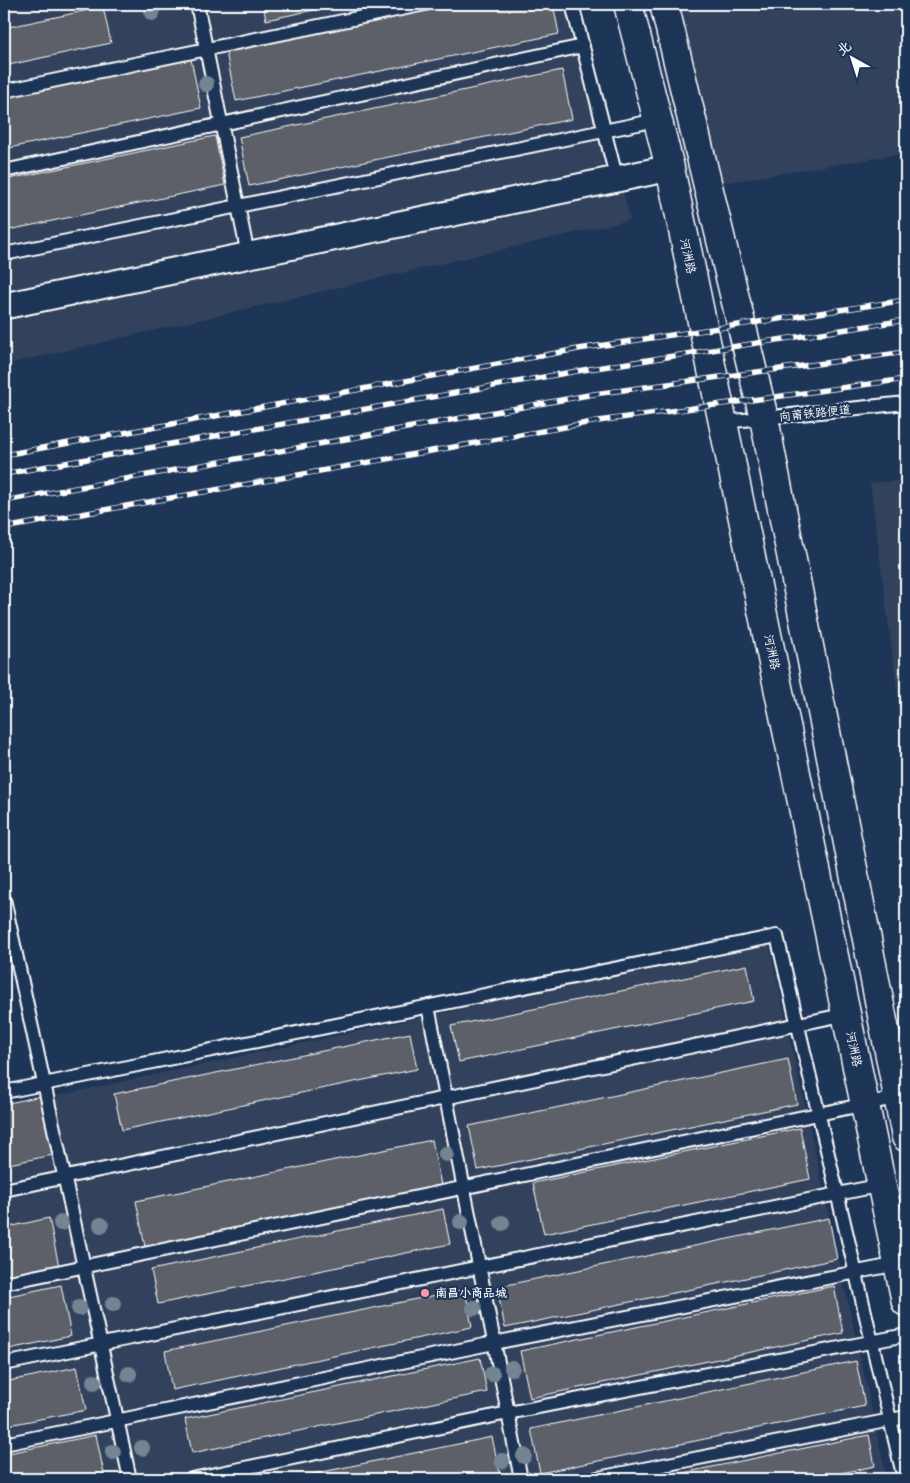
<svg xmlns="http://www.w3.org/2000/svg" width="910" height="1483" font-family="'Playpen Sans','LXGW WenKai TC',sans-serif">
	<style>
		.built { fill: #30425c }
		.building { fill: #5d6067; stroke: #fff }
		.lines { fill: none; stroke-linecap: round; stroke-linejoin: round }
		.service-casing { stroke: #fff; stroke-width: 16 }
		.minor-casing { stroke: #fff; stroke-width: 29 }
		.secondary-casing { stroke: #fff; stroke-width: 31 }
		.service { stroke: #1d3557; stroke-width: 12 }
		.minor { stroke: #1d3557; stroke-width: 25 }
		.secondary { stroke: #1d3557; stroke-width: 28 }
		.rail-casing { stroke: #fff; stroke-width: 5.5 }
		.rail { stroke: #1d3557; stroke-width: 4; stroke-dasharray: 11; stroke-linecap: butt }
		.tree { fill: #748493 }
		.poi-dot { fill: #ff9aa2; stroke: #1d3557; stroke-width: 2 }
		.labels { text-anchor: middle; stroke-width: 4.5; stroke-linejoin: round; paint-order: stroke }
		.street-label { font-size: 12px; fill: #fff; stroke: #1d3557 }
		.poi-label { font-size: 12px; font-weight: bold; fill: #fff; stroke: #1d3557; text-anchor: start }
	</style>
	<rect width="100%" height="100%" fill="#1d3557"/>
	<filter id="ink" filterUnits="userSpaceOnUse"><feTurbulence type="fractalNoise" baseFrequency=".02" numOctaves="2"/><feDisplacementMap in="SourceGraphic" scale="10" xChannelSelector="R" yChannelSelector="G"/><feConvolveMatrix kernelMatrix="1 2 1 2 8 2 1 2 1" color-interpolation-filters="sRGB"/></filter>
	<g filter="url(#ink)">
		<!-- built -->
		<path class="built" d="M 4,4 L 578,4 L 630,220 L 4,365 Z
			M 676,4 L 906,4 L 906,153 L 717,184 Z
			M 906,480 L 906,758 L 870,483 Z
			M 769,943 L 887,1479 L 4,1479 L 4,1107 Z"/>
		<!-- building -->
		<path class="building" d="M 263,4 L 343,4 L 266,20 Z
			M 460,4 L 553,4 L 559,34 L 236,101 L 226,52 Z
			M 103,7 L 111,43 L 4,66 L 4,28 Z
			M 191,59 L 201,108 L 4,149 L 4,98 Z
			M 562,70 L 572,119 L 249,186 L 239,137 Z
			M 215,136 L 225,185 L 4,231 L 4,180 Z
			M 747,965 L 754,1001 L 459,1062 L 451,1026 Z
			M 410,1033 L 417,1069 L 122,1130 L 114,1094 Z
			M 788,1059 L 797,1104 L 478,1170 L 469,1126 Z
			M 41,1096 L 53,1155 L 4,1165 L 4,1104 Z
			M 800,1128 L 810,1179 L 544,1234 L 533,1183 Z
			M 432,1140 L 441,1185 L 145,1247 L 136,1201 Z
			M 443,1209 L 450,1244 L 158,1304 L 151,1270 Z
			M 49,1218 L 59,1267 L 4,1278 L 4,1228 Z
			M 829,1218 L 837,1259 L 505,1328 L 497,1287 Z
			M 61,1285 L 71,1336 L 4,1350 L 4,1297 Z
			M 834,1286 L 843,1333 L 530,1398 L 520,1351 Z
			M 465,1289 L 472,1327 L 172,1390 L 165,1351 Z
			M 480,1358 L 487,1392 L 192,1453 L 185,1419 Z
			M 856,1361 L 865,1406 L 540,1473 L 531,1429 Z
			M 77,1367 L 86,1410 L 4,1426 L 4,1382 Z
			M 96,1435 L 105,1479 L 4,1479 L 4,1454 Z
			M 869,1435 L 875,1466 L 813,1479 L 653,1479 Z
			M 492,1437 L 501,1479 L 288,1479 Z"/>
		<g class="lines">
			<!-- service casing -->
			<g class="service-casing">
				<path id="service" d="M 197,4 L 248,255
					M 572,4 L 617,180
					M 4,91 L 425,4
					M 4,171 L 583,46
					M 4,254 L 657,120
					M 724,422 L 906,403
					M 4,899 L 130,1479
					M 428,1006 L 521,1479
					M 4,1092 L 777,936 L 904,1479
					M 4,1190 L 847,1014
					M 4,1283 L 900,1097
					M 4,1364 L 882,1185
					M 4,1444 L 494,1343 L 898,1264
					M 192,1479 L 508,1413 L 906,1335
					M 593,1479 L 906,1417"/>
			</g>
			<!-- minor casing -->
			<g class="minor-casing">
				<path id="minor" d="M 4,306 L 670,168"/>
			</g>
			<!-- secondary casing -->
			<g class="secondary-casing">
				<path id="secondary" d="M 628,4 L 670,168 L 906,1302
					M 664,4 L 764,418 L 906,1137"/>
			</g>
			<!-- service -->
			<use href="#service" class="service"/>
			<!-- minor -->
			<use href="#minor" class="minor"/>
			<!-- secondary -->
			<use href="#secondary" class="secondary"/>
			<!-- rail casing -->
			<g class="rail-casing">
				<path id="rail" d="M 4,455 L 578,349 L 906,300
					M 4,474 L 583,370 L 906,320
					M 4,501 L 594,394 L 906,352
					M 4,528 L 598,421 L 906,379"/>
			</g>
			<!-- rail -->
			<use href="#rail" class="rail"/>
		</g>
		<!-- trees -->
		<g class="tree">
			<circle cx="152" cy="13" r="8"/>
			<circle cx="206" cy="84" r="8"/>
			<circle cx="446" cy="1154" r="8"/>
			<circle cx="461" cy="1222" r="8"/>
			<circle cx="61" cy="1223" r="8"/>
			<circle cx="502" cy="1223" r="8"/>
			<circle cx="101" cy="1225" r="8"/>
			<circle cx="113" cy="1304" r="8"/>
			<circle cx="79" cy="1308" r="8"/>
			<circle cx="474" cy="1308" r="8"/>
			<circle cx="512" cy="1368" r="8"/>
			<circle cx="129" cy="1374" r="8"/>
			<circle cx="492" cy="1374" r="8"/>
			<circle cx="94" cy="1382" r="8"/>
			<circle cx="142" cy="1448" r="8"/>
			<circle cx="113" cy="1452" r="8"/>
			<circle cx="524" cy="1456" r="8"/>
			<circle cx="502" cy="1461" r="8"/>
		</g>
	</g>
	<!-- markers -->
	<circle class="poi-dot" cx="425" cy="1293" r="5"/>
	<g class="labels">
		<!-- street labels -->
		<g class="street-label">
			<text transform="translate(688 256) rotate(78)" y="4">河洲路</text>
			<text transform="translate(815 413) rotate(-6)" y="4">向莆铁路便道</text>
			<text transform="translate(772 652) rotate(78)" y="4">河洲路</text>
			<text transform="translate(854 1049) rotate(78)" y="4">河洲路</text>
		</g>
		<!-- poi labels -->
		<g class="poi-label">
			<text x="435" y="1297">南昌小商品城</text>
		</g>
	</g>
	<!-- margin -->
	<rect width="910" height="1483" fill="none" stroke="#1d3557" stroke-width="20"/>
	<rect x="10" y="10" width="890" height="1463" fill="none" stroke="#fff" stroke-width="2" filter="url(#ink)"/>
	<!-- north arrow -->
	<g transform="translate(852 58) rotate(321)" stroke="#1d3557" stroke-width="4" paint-order="stroke">
	<path d="M0-4L9 19L0 12L-9 19Z" fill="#ffffff"/>
	<text y="-8" font-size="14" font-weight="bold" text-anchor="middle" fill="#ffffff">北</text>
	</g>
</svg>
